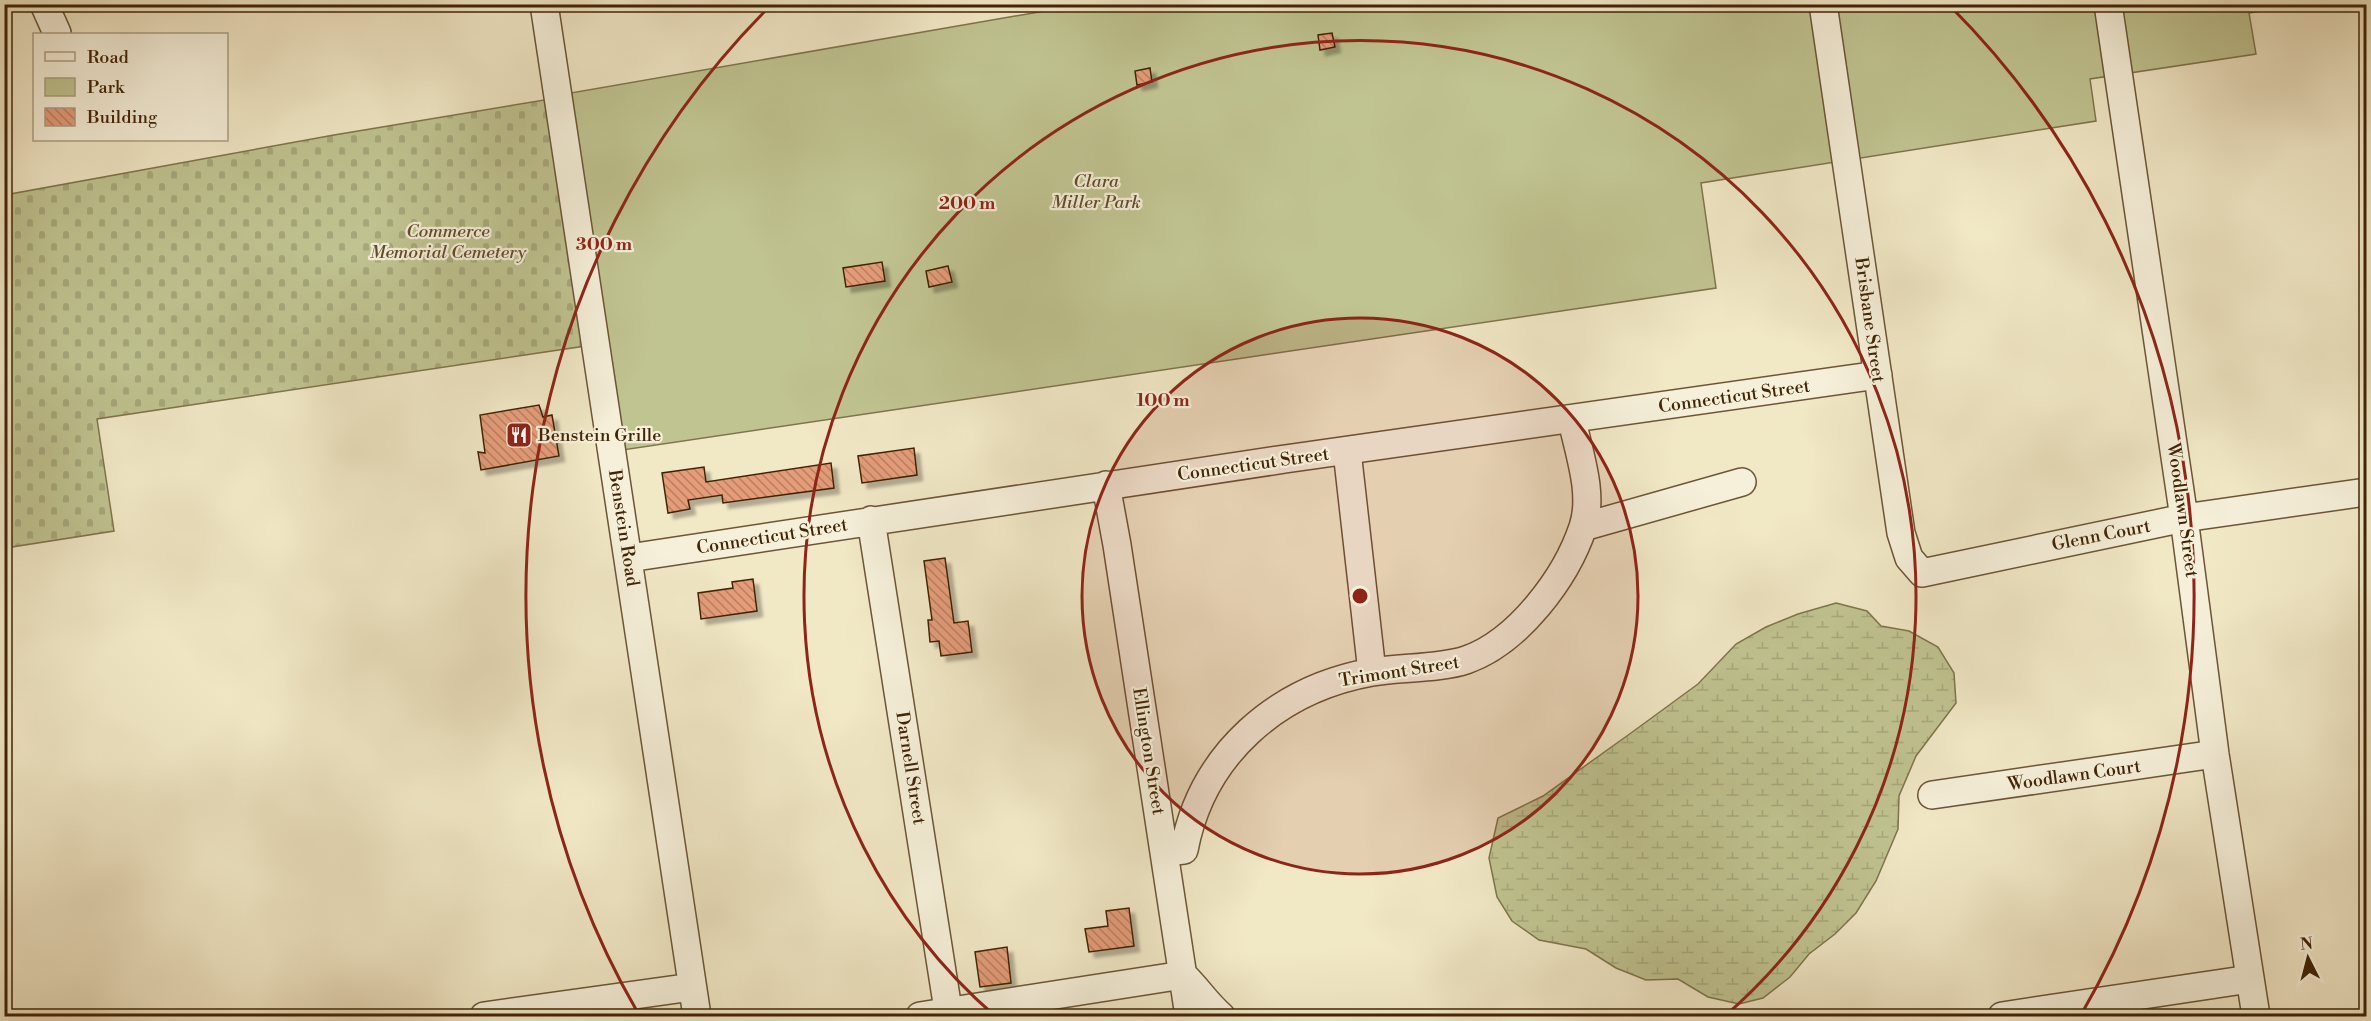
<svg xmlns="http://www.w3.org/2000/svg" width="2371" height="1021" font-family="'Libre Bodoni',serif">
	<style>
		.green { fill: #c0c491; stroke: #80744c; stroke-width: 1.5 }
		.wetland { fill: url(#wetland-marsh); stroke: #80744c; stroke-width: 1.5 }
		.cemetery { fill: url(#cemetery-stones); stroke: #80744c; stroke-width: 1.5 }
		.building { fill: url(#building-back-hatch); stroke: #402406; stroke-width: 1.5; filter: url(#shadow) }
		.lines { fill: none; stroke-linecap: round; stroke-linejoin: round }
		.minor-casing { stroke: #6c5536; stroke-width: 30 }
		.minor { stroke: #f6f0da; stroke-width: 27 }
		.ring { fill: none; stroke: #8f2418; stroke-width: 3 }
		.labels { text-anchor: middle; stroke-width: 4.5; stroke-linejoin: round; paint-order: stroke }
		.park-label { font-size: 18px; font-style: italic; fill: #604c29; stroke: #f6f0da }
		.street-label { font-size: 18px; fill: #402406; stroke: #f6f0da }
		.poi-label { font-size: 18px; fill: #402406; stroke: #f6f0da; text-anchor: start }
		.centre { fill: #8f2418; stroke: #f6f0da; stroke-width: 3 }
		.ring-label { font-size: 18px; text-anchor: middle; font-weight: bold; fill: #8f2418; stroke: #f6f0da; stroke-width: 4.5; stroke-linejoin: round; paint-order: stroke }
	</style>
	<defs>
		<pattern id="wetland-marsh" width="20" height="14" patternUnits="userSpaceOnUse" patternTransform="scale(1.5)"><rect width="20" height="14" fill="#c0c491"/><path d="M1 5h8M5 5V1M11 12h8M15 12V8" fill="none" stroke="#a6a87c"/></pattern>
		<pattern id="cemetery-stones" width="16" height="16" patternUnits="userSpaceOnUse" patternTransform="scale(1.5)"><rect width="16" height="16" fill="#c0c491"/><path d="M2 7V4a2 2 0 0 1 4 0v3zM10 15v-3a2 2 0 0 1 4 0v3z" fill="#a6a87c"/></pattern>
		<pattern id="building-back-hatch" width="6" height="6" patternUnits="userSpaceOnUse" patternTransform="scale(1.5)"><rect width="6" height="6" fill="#e49c79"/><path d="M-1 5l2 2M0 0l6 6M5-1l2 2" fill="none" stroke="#ba7f61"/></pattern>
		<filter id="shadow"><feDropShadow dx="5.5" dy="5.5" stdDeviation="1.5" flood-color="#0004"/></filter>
	</defs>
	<rect width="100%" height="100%" fill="#f1e8c6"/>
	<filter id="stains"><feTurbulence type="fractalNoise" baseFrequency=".00333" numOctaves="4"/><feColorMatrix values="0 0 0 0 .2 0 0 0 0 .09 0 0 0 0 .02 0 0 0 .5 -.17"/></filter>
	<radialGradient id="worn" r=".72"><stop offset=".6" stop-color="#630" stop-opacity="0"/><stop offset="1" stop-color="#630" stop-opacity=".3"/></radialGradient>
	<!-- green -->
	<path class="green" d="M 1079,5 L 2300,5 L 2249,13 L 2256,54 L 2090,79 L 2096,121 L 1701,183 L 1716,288 L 616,451 L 559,95 Z"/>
	<!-- wetland -->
	<path class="wetland" d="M 1836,603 L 1867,611 L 1881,626 L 1909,631 L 1938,647 L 1954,673 L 1956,703 L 1916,756 L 1899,796 L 1898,829 L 1876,881 L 1856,913 L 1835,934 L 1809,954 L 1790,977 L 1763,998 L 1739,1004 L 1708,997 L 1678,979 L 1646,980 L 1616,968 L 1586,949 L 1539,940 L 1512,921 L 1497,897 L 1489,858 L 1498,818 L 1543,796 L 1631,733 L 1698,684 L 1736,644 L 1766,627 L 1798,614 Z"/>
	<!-- cemetery -->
	<path class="cemetery" d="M 556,98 L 592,345 L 97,419 L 114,531 L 5,548 L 5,195 L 334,135 Z"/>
	<!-- building -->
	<path class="building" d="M 1332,33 L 1335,47 L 1320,50 L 1318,35 Z
		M 1150,68 L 1152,82 L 1137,85 L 1135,71 Z
		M 882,262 L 885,281 L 846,287 L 843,268 Z
		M 948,266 L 952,282 L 929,287 L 926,271 Z
		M 539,405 L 543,417 L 552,415 L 559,456 L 481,470 L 478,452 L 485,453 L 480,415 Z
		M 914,448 L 917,475 L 862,483 L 858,456 Z
		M 831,463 L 834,488 L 723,503 L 722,495 L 688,500 L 690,509 L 668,513 L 662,473 L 704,467 L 706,482 Z
		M 945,558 L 954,623 L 968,621 L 972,652 L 941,656 L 939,641 L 930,642 L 928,620 L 932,620 L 924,561 Z
		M 753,579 L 757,611 L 701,619 L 698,593 L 733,588 L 732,582 Z
		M 1129,908 L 1134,946 L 1089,952 L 1085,929 L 1108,926 L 1106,911 Z
		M 1007,947 L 1011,983 L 980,987 L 975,952 Z"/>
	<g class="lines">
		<!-- minor casing -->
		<g class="minor-casing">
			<path id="minor" d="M 44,4 L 57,33
				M 544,4 L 697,1016
				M 1823,4 L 1901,533 L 1909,558 L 1922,573 L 2184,518 L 2366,492
				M 2108,4 L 2184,518 L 2215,754 L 2256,1016
				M 1572,420 C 1579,454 1594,494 1583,527
				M 1347,451 L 1372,672
				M 1106,485 L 1117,545 L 1189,1016
				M 871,520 L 949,1016
				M 629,558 L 1285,459 L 1878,375
				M 1932,795 L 2215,754
				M 1165,852 L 1184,850 C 1202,754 1277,689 1372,672 C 1401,667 1439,669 1466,660 C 1518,642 1566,578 1583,527 L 1742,482
				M 484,1016 L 692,987
				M 920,1016 L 1183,975 C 1197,988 1206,1003 1221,1016
				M 2002,1016 L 2250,979"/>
		</g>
		<!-- minor -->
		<use href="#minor" class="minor"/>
	</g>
	<!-- distance rings -->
	<circle cx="1360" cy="596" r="278" fill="#8f2418" fill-opacity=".12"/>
	<g class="ring">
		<circle cx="1360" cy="596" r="278"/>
		<path d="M995 1016A556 556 0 1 1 1725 1016"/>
		<path d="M638 1013A834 834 0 0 1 770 6M1950 6A834 834 0 0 1 2082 1013"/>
	</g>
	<!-- icons -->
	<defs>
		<g id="restaurant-square" transform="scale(1.35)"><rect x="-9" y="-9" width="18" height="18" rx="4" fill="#8f2418" stroke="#f6f0da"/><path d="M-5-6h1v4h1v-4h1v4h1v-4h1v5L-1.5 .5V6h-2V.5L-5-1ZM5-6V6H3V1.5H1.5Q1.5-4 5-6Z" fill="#fff"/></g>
	</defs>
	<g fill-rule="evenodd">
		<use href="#restaurant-square" x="519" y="435"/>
	</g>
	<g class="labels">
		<!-- park labels -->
		<g class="park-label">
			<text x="1096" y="187">Clara<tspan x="1096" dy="21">Miller Park</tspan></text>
			<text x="448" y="237">Commerce<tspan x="448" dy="21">Memorial Cemetery</tspan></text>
		</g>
		<!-- street labels -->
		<g class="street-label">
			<text transform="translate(1870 320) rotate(82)" y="6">Brisbane Street</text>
			<text transform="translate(1734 396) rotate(-8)" y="6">Connecticut Street</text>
			<text transform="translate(1253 464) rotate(-8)" y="6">Connecticut Street</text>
			<text transform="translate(2183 510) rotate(82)" y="6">Woodlawn Street</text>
			<text transform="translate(624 528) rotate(81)" y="6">Benstein Road</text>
			<text transform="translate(2101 535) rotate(-11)" y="6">Glenn Court</text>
			<text transform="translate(772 536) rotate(-9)" y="6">Connecticut Street</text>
			<text transform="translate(1399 671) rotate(-9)" y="6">Trimont Street</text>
			<text transform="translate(1149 751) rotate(81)" y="6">Ellington Street</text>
			<text transform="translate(911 768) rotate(81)" y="6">Darnell Street</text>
			<text transform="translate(2074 775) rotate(-8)" y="6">Woodlawn Court</text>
		</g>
		<!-- poi labels -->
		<g class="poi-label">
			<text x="538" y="441">Benstein Grille</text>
		</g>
	</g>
	<circle cx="1360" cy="596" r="9" class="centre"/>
	<g class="ring-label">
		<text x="967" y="209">200 m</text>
		<text x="604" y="250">300 m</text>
		<text x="1163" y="406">100 m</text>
	</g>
	<!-- margin -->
	<rect width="2371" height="1021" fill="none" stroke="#f1e8c6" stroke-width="24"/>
	<rect x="6" y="6" width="2359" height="1009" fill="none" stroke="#402406" stroke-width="3"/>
	<rect x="12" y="12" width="2347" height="997" fill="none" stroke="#402406" stroke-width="1.5"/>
	<!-- legend -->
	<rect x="33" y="33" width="195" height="108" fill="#f6f0da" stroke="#ad9e85" stroke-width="1.5"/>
	<rect x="45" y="52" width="30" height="9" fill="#f6f0da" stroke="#ad9e85" stroke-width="1.5"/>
	<text x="87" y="63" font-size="18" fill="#402406">Road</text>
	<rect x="45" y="78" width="30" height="18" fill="#c0c491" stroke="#ad9e85" stroke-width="1.5"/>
	<text x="87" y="93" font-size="18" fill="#402406">Park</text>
	<rect x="45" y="108" width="30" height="18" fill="url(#building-back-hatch)" stroke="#ad9e85" stroke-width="1.5"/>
	<text x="87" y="123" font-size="18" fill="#402406">Building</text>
	<!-- north arrow -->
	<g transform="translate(2308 958) rotate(354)" stroke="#f6f0da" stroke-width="4.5" paint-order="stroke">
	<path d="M0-4.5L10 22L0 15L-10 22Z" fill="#402406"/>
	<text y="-9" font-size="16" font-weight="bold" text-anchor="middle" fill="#402406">N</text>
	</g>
	<rect width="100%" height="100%" filter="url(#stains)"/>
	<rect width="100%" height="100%" fill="url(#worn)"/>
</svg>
